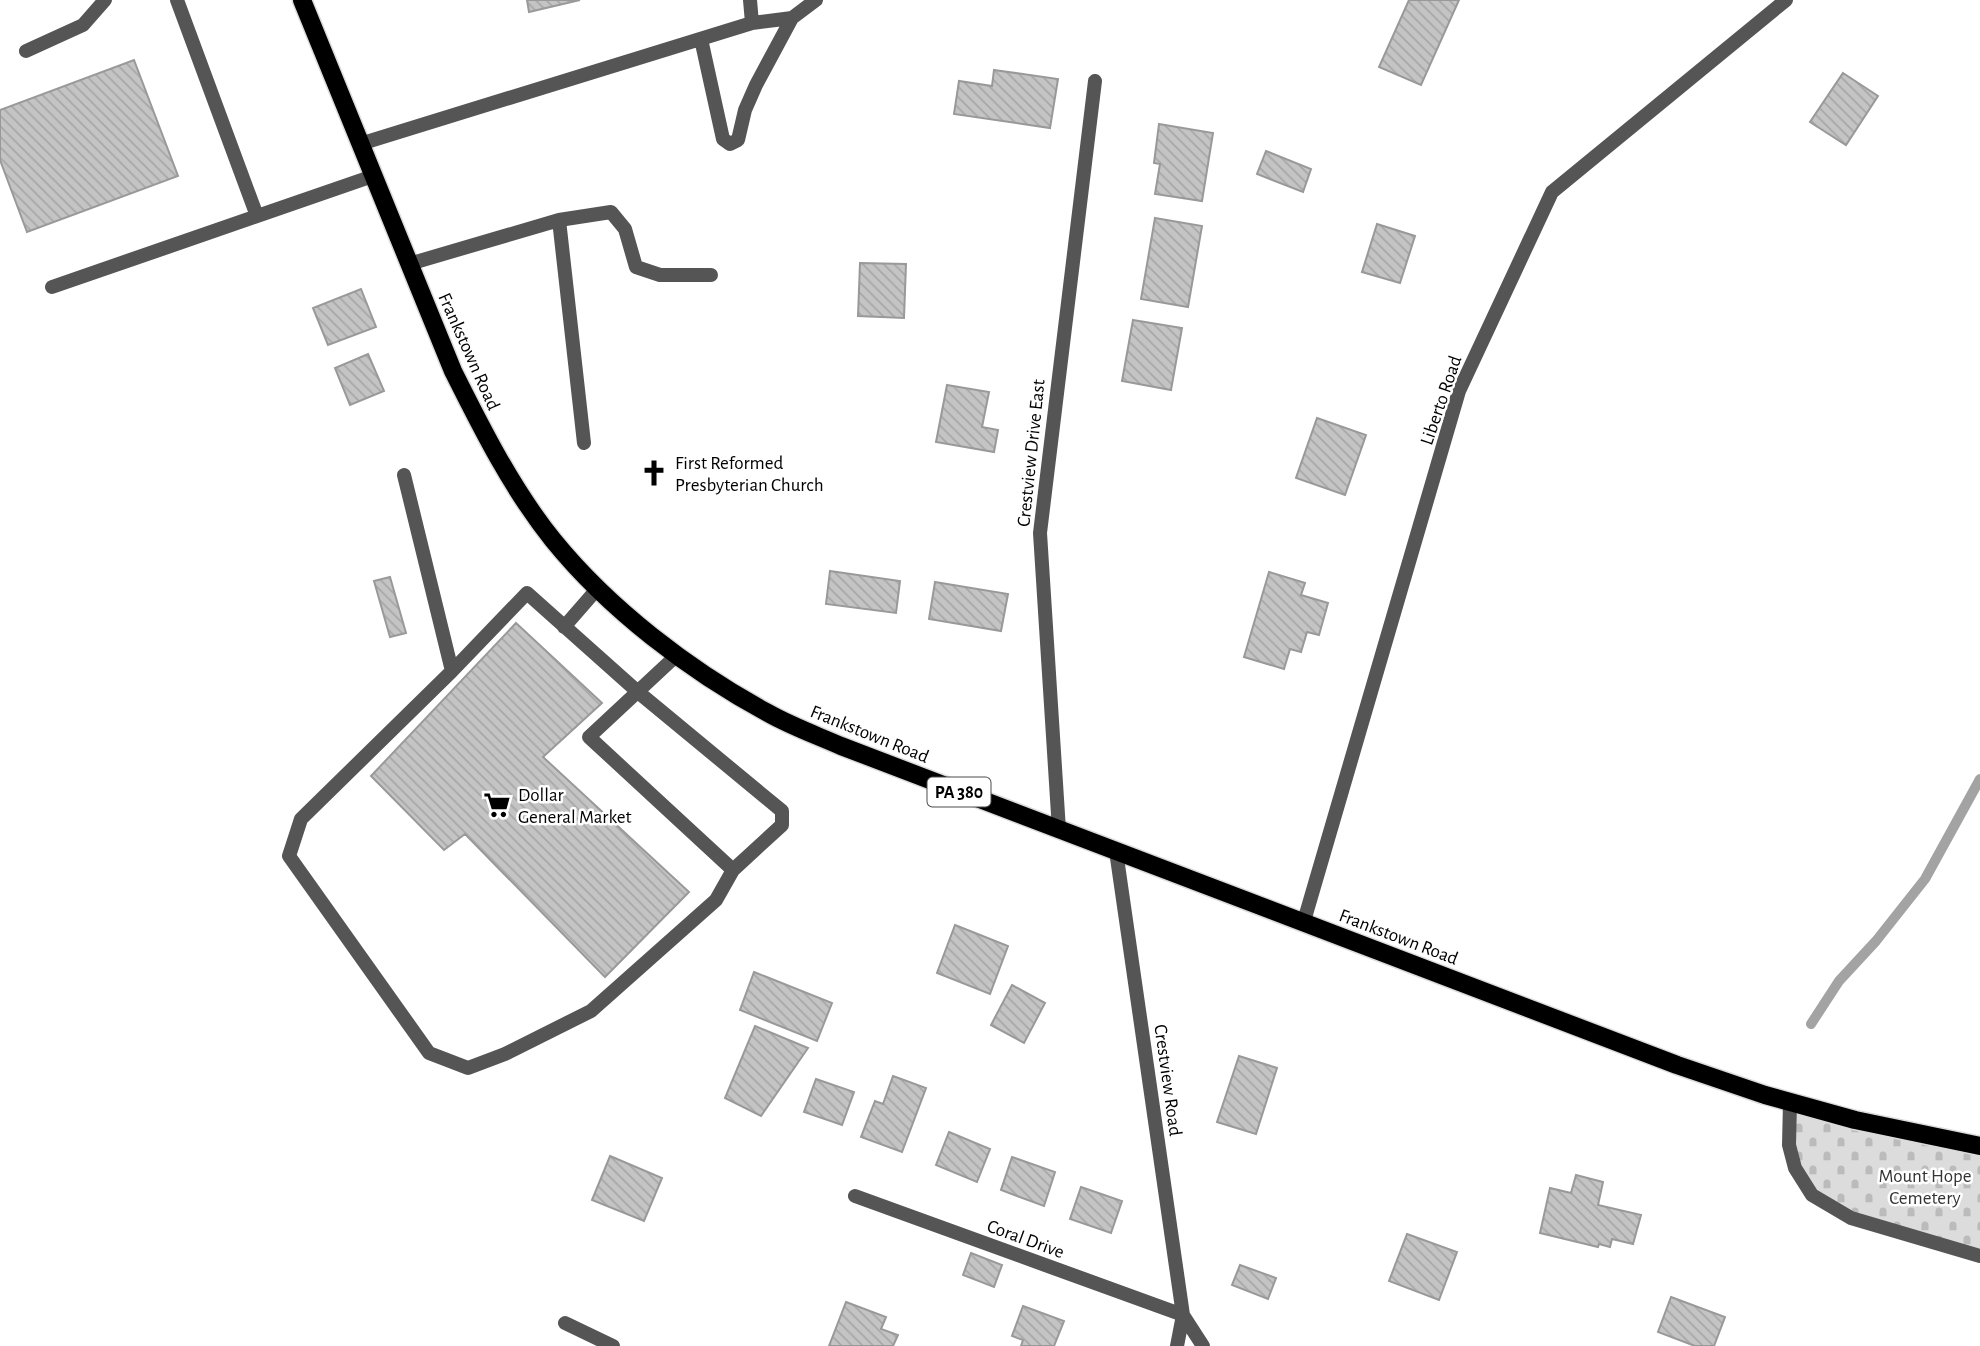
<svg xmlns="http://www.w3.org/2000/svg" width="1980" height="1346" font-family="'Alegreya Sans',sans-serif">
	<style>
		.cemetery { fill: url(#cemetery-stones) }
		.lines { fill: none; stroke-linecap: round; stroke-linejoin: round }
		.stream { stroke: #a3a3a3; stroke-width: 10 }
		.building { fill: url(#building-back-hatch); stroke: #999; stroke-width: 2 }
		.primary-casing { stroke: #dbdbdb; stroke-width: 21 }
		.lane { stroke: #555; stroke-width: 14 }
		.street { stroke: #555; stroke-width: 14 }
		.primary { stroke: #000; stroke-width: 18 }
		.labels { text-anchor: middle; stroke-width: 5; stroke-linejoin: round; paint-order: stroke }
		.shield { fill: #fff; stroke: #4c4c4c; stroke-width: 2 }
		.shield-label { font-size: 18px; font-weight: bold; fill: #000 }
		.street-label { font-size: 19px; fill: #000; stroke: #fff }
		.poi-label { font-size: 19px; fill: #000; stroke: #fff; text-anchor: start }
		.park-label { font-size: 19px; fill: #333; stroke: #fff }
	</style>
	<defs>
		<pattern id="cemetery-stones" width="16" height="16" patternUnits="userSpaceOnUse" patternTransform="scale(1.75)"><rect width="16" height="16" fill="#dcdcdc"/><path d="M2 7V4a2 2 0 0 1 4 0v3zM10 15v-3a2 2 0 0 1 4 0v3z" fill="#bbb"/></pattern>
		<pattern id="building-back-hatch" width="6" height="6" patternUnits="userSpaceOnUse" patternTransform="scale(1.75)"><rect width="6" height="6" fill="#c4c4c4"/><path d="M-1 5l2 2M0 0l6 6M5-1l2 2" fill="none" stroke="#a7a7a7"/></pattern>
	</defs>
	<rect width="100%" height="100%" fill="#fff"/>
	<!-- cemetery -->
	<path class="cemetery" d="M 1790,1102 L 1980,1146 L 1980,1256 L 1851,1218 L 1812,1195 L 1789,1145 Z"/>
	<g class="lines">
		<!-- stream -->
		<path class="stream" d="M 1811,1024 L 1839,981 L 1876,941 L 1925,879 L 1980,779"/>
	</g>
	<!-- building -->
	<path class="building" d="M 527,0 L 580,0 L 529,12 Z
		M 1409,0 L 1459,0 L 1421,85 L 1379,67 Z
		M 134,60 L 178,176 L 27,232 L 0,160 L 0,110 Z
		M 994,70 L 1058,79 L 1050,128 L 954,114 L 959,81 L 992,86 Z
		M 1843,73 L 1878,96 L 1846,145 L 1810,122 Z
		M 1159,124 L 1213,133 L 1202,201 L 1155,194 L 1160,164 L 1154,163 Z
		M 1266,151 L 1311,169 L 1303,192 L 1257,174 Z
		M 1155,218 L 1202,226 L 1188,307 L 1141,299 Z
		M 1377,224 L 1415,236 L 1400,283 L 1362,272 Z
		M 860,263 L 906,264 L 904,318 L 858,316 Z
		M 361,289 L 376,327 L 328,345 L 313,308 Z
		M 1133,320 L 1182,328 L 1171,390 L 1122,381 Z
		M 368,354 L 384,391 L 350,405 L 335,368 Z
		M 947,385 L 989,392 L 982,427 L 998,430 L 994,452 L 936,442 Z
		M 1317,418 L 1366,435 L 1345,495 L 1296,478 Z
		M 830,571 L 900,581 L 896,613 L 826,604 Z
		M 1269,572 L 1305,583 L 1301,595 L 1328,603 L 1319,635 L 1307,632 L 1301,652 L 1290,649 L 1284,669 L 1244,657 Z
		M 390,577 L 406,633 L 390,637 L 374,581 Z
		M 935,582 L 1008,594 L 1001,631 L 929,619 Z
		M 516,623 L 602,703 L 543,757 L 689,892 L 605,977 L 465,834 L 444,850 L 371,776 Z
		M 955,925 L 1008,946 L 990,994 L 937,973 Z
		M 754,972 L 832,1003 L 817,1041 L 740,1010 Z
		M 1012,985 L 1045,1003 L 1024,1043 L 991,1025 Z
		M 755,1026 L 808,1048 L 761,1116 L 725,1098 Z
		M 1239,1056 L 1277,1068 L 1256,1134 L 1217,1122 Z
		M 893,1076 L 926,1088 L 902,1152 L 861,1137 L 875,1101 L 883,1104 Z
		M 816,1079 L 854,1092 L 842,1125 L 804,1112 Z
		M 949,1132 L 990,1149 L 977,1182 L 936,1165 Z
		M 610,1156 L 662,1178 L 644,1221 L 592,1200 Z
		M 1012,1157 L 1055,1172 L 1044,1206 L 1001,1190 Z
		M 1576,1175 L 1603,1182 L 1598,1205 L 1641,1215 L 1633,1244 L 1612,1239 L 1610,1247 L 1599,1244 L 1598,1247 L 1540,1233 L 1550,1188 L 1571,1193 Z
		M 1081,1187 L 1122,1201 L 1111,1233 L 1070,1219 Z
		M 1407,1234 L 1457,1252 L 1439,1300 L 1389,1281 Z
		M 971,1253 L 1002,1265 L 994,1287 L 963,1275 Z
		M 1240,1265 L 1276,1278 L 1268,1299 L 1232,1285 Z
		M 1671,1297 L 1725,1317 L 1714,1346 L 1695,1346 L 1658,1332 Z
		M 846,1302 L 886,1317 L 881,1329 L 898,1335 L 893,1346 L 829,1346 Z
		M 1023,1306 L 1064,1321 L 1054,1346 L 1021,1346 L 1023,1340 L 1012,1336 Z"/>
	<g class="lines">
		<!-- primary casing -->
		<g class="primary-casing">
			<path id="primary" d="M 302,0 L 453,371 C 482,429 512,489 553,540 C 609,609 690,671 768,713 C 791,726 816,735 841,746 L 1677,1065 L 1765,1095 L 1855,1120 L 1980,1146"/>
		</g>
		<!-- lane -->
		<path class="lane" d="M 177,0 L 257,216
			M 752,23 L 792,18
			M 701,39 L 723,139 L 730,144 L 738,140 L 745,110 L 756,85 L 792,18 L 816,0
			M 26,51 L 83,25 L 105,0
			M 360,144 L 752,23 L 750,0
			M 559,220 L 611,212 L 625,229 L 636,267 L 660,275 L 711,275
			M 409,264 L 559,220 L 584,443
			M 52,287 L 373,176
			M 404,475 L 452,671 L 527,593 L 638,692 L 782,811 L 782,825 L 733,870 L 589,737 L 677,655
			M 564,627 L 598,588
			M 452,671 L 301,819 L 289,856 L 429,1053 L 468,1068 L 505,1054 L 591,1011 L 716,900 L 733,870
			M 1790,1102 L 1789,1145 L 1795,1168 L 1812,1195 L 1851,1218 L 1980,1256"/>
		<!-- street -->
		<path class="street" d="M 1059,830 L 1040,533 L 1095,81
			M 1116,851 L 1183,1315 L 1177,1346
			M 1304,921 L 1459,391 L 1552,192 L 1786,0
			M 855,1196 L 1183,1315
			M 1183,1315 L 1203,1346
			M 565,1323 L 613,1346"/>
		<!-- primary -->
		<use href="#primary" class="primary"/>
	</g>
	<!-- icons -->
	<defs>
		<g id="church-bare" transform="scale(2.1)"><path d="M-1.2-6h2.4v3.5h3.3v2.4h-3.3V6h-2.4V-.1h-3.3v-2.4h3.3Z" fill="#000" stroke="#fff" stroke-width="2.5" paint-order="stroke"/></g>
		<g id="supermarket-bare" transform="scale(2.1)"><path d="M-6-5.5h2.5l.6 2H6L4.5 2H-2.5L-4.4-4H-6ZM-1.5 3.2a1.3 1.3 0 1 0 .1 0ZM3 3.2a1.3 1.3 0 1 0 .1 0Z" fill="#000" stroke="#fff" stroke-width="2.5" paint-order="stroke"/></g>
	</defs>
	<g fill-rule="evenodd">
		<use href="#church-bare" x="654" y="473"/>
		<use href="#supermarket-bare" x="497" y="805"/>
	</g>
	<g class="labels">
		<!-- shield labels -->
		<rect class="shield" x="927.5" y="777.5" width="63" height="29" rx="5"/>
		<g class="shield-label">
			<text x="959" y="798">PA 380</text>
		</g>
		<!-- street labels -->
		<g class="street-label">
			<text transform="translate(470 351) rotate(66)" y="7">Frankstown Road</text>
			<text transform="translate(1440 400) rotate(-71)" y="7">Liberto Road</text>
			<text transform="translate(1030 453) rotate(-84)" y="7">Crestview Drive East</text>
			<text transform="translate(870 733) rotate(22)" y="7">Frankstown Road</text>
			<text transform="translate(1399 936) rotate(21)" y="7">Frankstown Road</text>
			<text transform="translate(1169 1080) rotate(82)" y="7">Crestview Road</text>
			<text transform="translate(1026 1238) rotate(20)" y="7">Coral Drive</text>
		</g>
		<!-- poi labels -->
		<g class="poi-label">
			<text x="675" y="469">First Reformed<tspan x="675" dy="22">Presbyterian Church</tspan></text>
			<text x="518" y="801">Dollar<tspan x="518" dy="22">General Market</tspan></text>
		</g>
		<!-- park labels -->
		<g class="park-label">
			<text x="1925" y="1182">Mount Hope<tspan x="1925" dy="22">Cemetery</tspan></text>
		</g>
	</g>
</svg>
